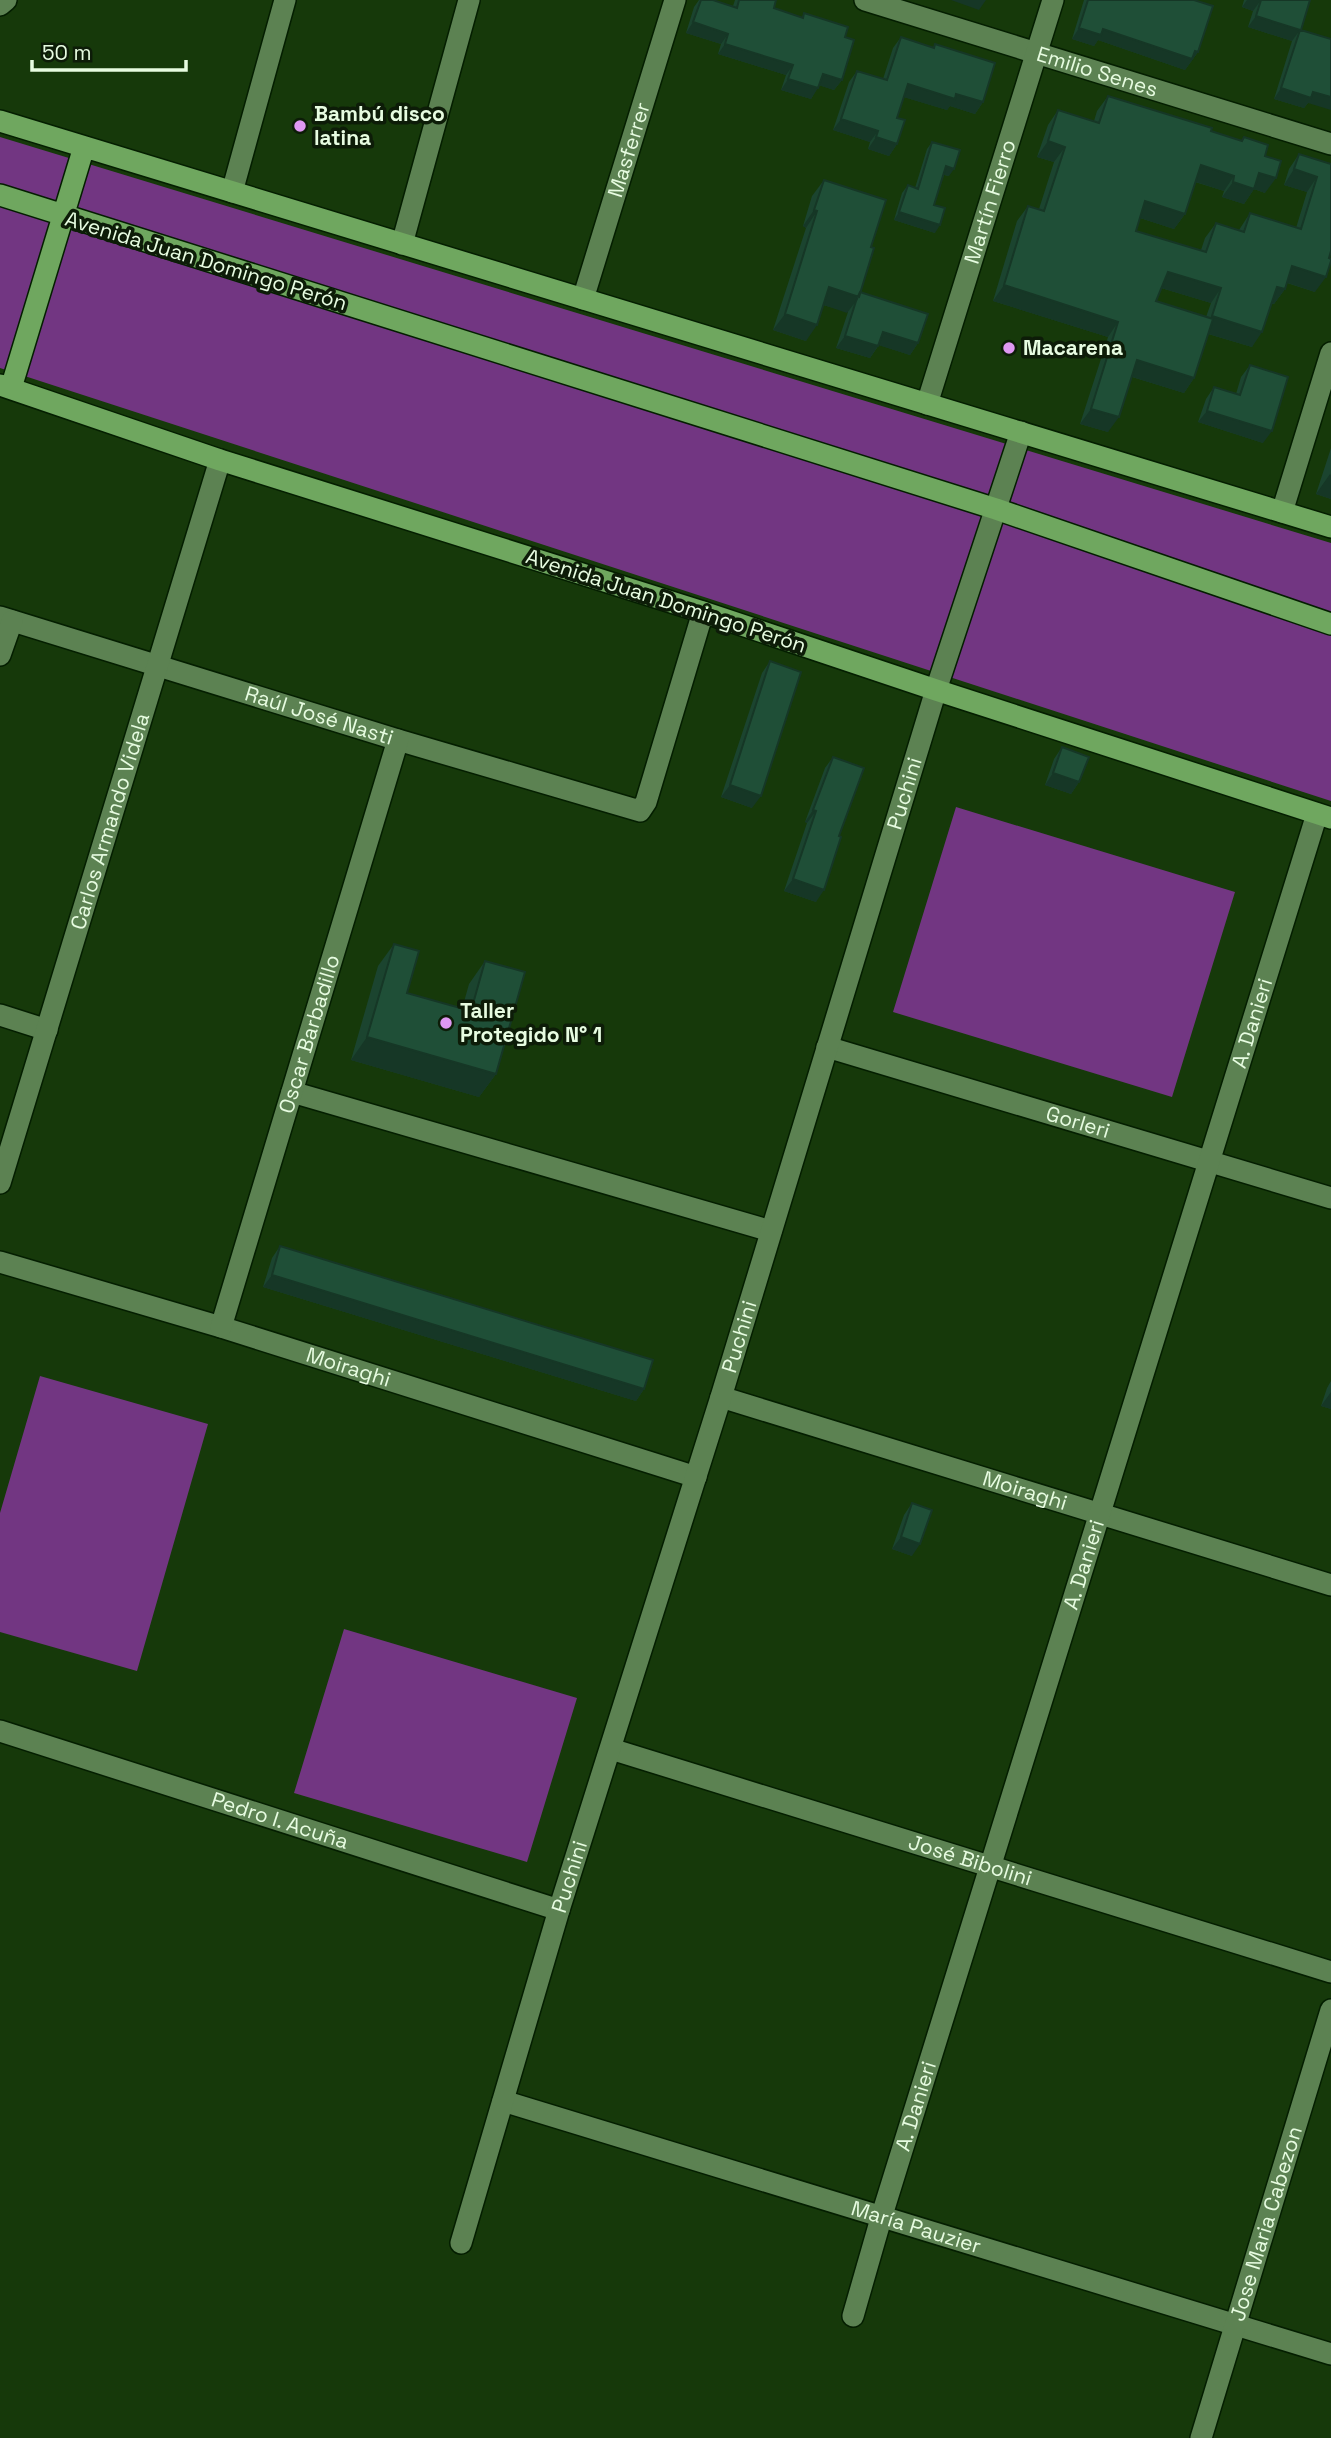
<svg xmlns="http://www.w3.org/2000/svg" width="1331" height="2438" font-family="'Space Grotesk',sans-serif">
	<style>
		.green { fill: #723682 }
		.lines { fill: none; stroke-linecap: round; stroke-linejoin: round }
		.minor-casing { stroke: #041e00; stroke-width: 24 }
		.major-casing { stroke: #041e00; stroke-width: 24 }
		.minor { stroke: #5c8252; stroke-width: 21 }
		.major { stroke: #6fa75f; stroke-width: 21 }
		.wall { fill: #1b442f; fill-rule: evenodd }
		.shaded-wall { fill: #163726 }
		.building { fill: #1f4f37; stroke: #163726; stroke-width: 2 }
		.poi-dot { fill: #df98f2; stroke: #0d1c08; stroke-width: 2.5 }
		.labels { text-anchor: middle; stroke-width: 7; stroke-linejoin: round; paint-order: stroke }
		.street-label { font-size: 21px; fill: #e7fce1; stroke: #0d1c08 }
		.poi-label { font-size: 21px; font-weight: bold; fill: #e7fce1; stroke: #0d1c08; text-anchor: start }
	</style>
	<rect width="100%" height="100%" fill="#16390a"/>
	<!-- green -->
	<path class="green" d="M 0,137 L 1331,543 L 1331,801 L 0,368 Z
		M 956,807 L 1235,892 L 1172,1097 L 893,1012 Z
		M 40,1376 L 208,1424 L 137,1671 L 0,1632 L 0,1513 Z
		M 344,1629 L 577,1698 L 527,1862 L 294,1793 Z"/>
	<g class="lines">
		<!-- minor casing -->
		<g class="minor-casing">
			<g id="minor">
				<path id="s1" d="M 865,0 L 1331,144"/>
				<path d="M 0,5 L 6,0"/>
				<path d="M 232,192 L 285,0"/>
				<path d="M 402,244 L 469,0"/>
				<path id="s2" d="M 583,299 L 675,0"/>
				<path id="s3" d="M 927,404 L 1053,0"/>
				<path d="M 1282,512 L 1331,353"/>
				<path id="s4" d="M 0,617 L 398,740 L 640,811 L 646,802 L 703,612"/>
				<path d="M 0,655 L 12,621"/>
				<path d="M 0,1015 L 47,1030"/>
				<path id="s5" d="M 827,1047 L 1331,1198"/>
				<path d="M 292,1092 L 771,1231"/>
				<path id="s6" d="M 0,1183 L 220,460"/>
				<path id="s7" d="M 0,1262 L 221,1327 L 696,1477"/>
				<path id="s8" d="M 221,1327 L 398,740"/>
				<path id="s9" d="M 721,1397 L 1331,1585"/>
				<path id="s10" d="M 0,1731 L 559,1910"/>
				<path id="s11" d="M 611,1749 L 1331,1972"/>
				<path id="s12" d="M 503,2101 L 1331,2354"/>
				<path id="s13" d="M 461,2243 L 559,1910 L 721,1397 L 936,690 L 1021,432"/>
				<path id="s14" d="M 853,2316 L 882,2215 L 1317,814"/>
				<path id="s15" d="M 1201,2438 L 1331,2010"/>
			</g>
		</g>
		<!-- major casing -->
		<g class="major-casing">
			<path id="major" d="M 0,121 L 1331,527
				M 0,195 L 996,509 L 1331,624
				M 0,385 L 220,460 L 703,612 L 936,690 L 1331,818
				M 11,388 L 84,147"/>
		</g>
		<!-- minor -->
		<use href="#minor" class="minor"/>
		<!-- major -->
		<use href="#major" class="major"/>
	</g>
	<!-- wall -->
	<path class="wall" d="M 699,0 L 713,0 L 733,6 L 735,0 L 776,0 L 774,8 L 802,17 L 804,13 L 845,37 L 842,80 L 834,90 L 819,85 L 811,99 L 781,90 L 786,75 L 718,54 L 721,44 L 686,33 L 694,7 Z
		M 1084,0 L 1194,0 L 1198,52 L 1185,70 L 1098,40 L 1094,46 L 1072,39 Z
		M 1244,0 L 1310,0 L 1301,30 L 1308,103 L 1304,108 L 1274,99 L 1292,41 L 1248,27 L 1253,11 L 1242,7 Z
		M 901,37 L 933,47 L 935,44 L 983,102 L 975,114 L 950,106 L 947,110 L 904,97 L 897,118 L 897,144 L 889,156 L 868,149 L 870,142 L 833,130 L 849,82 L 857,71 L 883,79 L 893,48 Z
		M 1108,96 L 1241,141 L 1244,137 L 1265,156 L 1265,193 L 1254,189 L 1244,204 L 1222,197 L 1224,191 L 1195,182 L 1185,214 L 1174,229 L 1140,218 L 1136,231 L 1201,250 L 1205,238 L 1216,223 L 1239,230 L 1250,213 L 1296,228 L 1307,192 L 1284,185 L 1289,169 L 1299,154 L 1331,164 L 1315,292 L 1287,283 L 1285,289 L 1274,304 L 1272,304 L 1252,347 L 1208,334 L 1194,378 L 1184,393 L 1132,377 L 1108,432 L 1080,424 L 1108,337 L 993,301 L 1017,221 L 1028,206 L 1039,209 L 1054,162 L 1037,157 L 1048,125 L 1058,110 L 1094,121 L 1097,111 ZM 1161,288 L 1211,303 L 1206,317 L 1156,301 Z
		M 932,142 L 949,176 L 944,175 L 934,205 L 935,233 L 894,220 L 902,193 L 908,185 L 915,188 L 927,149 Z
		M 824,180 L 871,247 L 860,292 L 918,343 L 910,355 L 879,345 L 870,358 L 836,348 L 848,312 L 823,305 L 806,341 L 773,330 L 806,228 L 803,226 L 812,196 Z
		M 1250,365 L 1263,443 L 1198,422 L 1206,399 L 1214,387 L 1236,394 L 1241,377 Z
		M 1331,448 L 1331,499 L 1316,494 Z
		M 770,661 L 752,808 L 721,797 L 762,673 Z
		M 1062,747 L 1079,782 L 1071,794 L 1045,785 L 1054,759 Z
		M 833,757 L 839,836 L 816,902 L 784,891 L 807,823 L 805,822 L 825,768 Z
		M 394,944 L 407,993 L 462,1009 L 469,984 L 485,961 L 496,1074 L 479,1097 L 351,1060 L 378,966 Z
		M 280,1246 L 644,1389 L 636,1401 L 263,1287 L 272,1258 Z
		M 1331,1381 L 1331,1409 L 1321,1406 L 1327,1388 Z
		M 912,1503 L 912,1556 L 892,1549 L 904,1515 Z"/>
	<!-- shaded-wall -->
	<path class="shaded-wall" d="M 951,0 L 986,0 L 979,10 Z
		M 1247,0 L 1261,0 L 1253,11 L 1242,7 Z
		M 1256,16 L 1300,30 L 1292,41 L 1248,27 Z
		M 693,22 L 728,34 L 721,44 L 686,33 Z
		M 1079,28 L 1103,29 L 1198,52 L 1185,70 L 1098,40 L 1094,46 L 1072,39 Z
		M 725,44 L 793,65 L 786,75 L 718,54 Z
		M 823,74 L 842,80 L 834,90 L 815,84 Z
		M 788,79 L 818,88 L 811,99 L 781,90 Z
		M 908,84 L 956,94 L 983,102 L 975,114 L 950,106 L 947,110 L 900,96 Z
		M 1281,88 L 1313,92 L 1331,97 L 1331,110 L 1308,103 L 1304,108 L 1274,99 Z
		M 841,119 L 878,131 L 870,142 L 833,130 Z
		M 876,137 L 897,144 L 889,156 L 868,149 Z
		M 1048,141 L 1065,147 L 1054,162 L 1037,157 Z
		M 1201,165 L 1234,176 L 1224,191 L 1190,180 Z
		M 946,166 L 954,169 L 949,176 L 941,174 Z
		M 1294,169 L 1317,177 L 1307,192 L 1284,185 Z
		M 1259,173 L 1276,178 L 1265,193 L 1254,189 L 1244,204 L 1222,197 L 1233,182 Z
		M 1145,201 L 1185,214 L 1174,229 L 1134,216 Z
		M 814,210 L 817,211 L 806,228 L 803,226 Z
		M 899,212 L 940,225 L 935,233 L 894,220 Z
		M 1292,266 L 1326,277 L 1315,292 L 1282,281 Z
		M 1168,272 L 1221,288 L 1211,303 L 1158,287 Z
		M 1004,285 L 1118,322 L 1108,337 L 993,301 Z
		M 829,287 L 859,297 L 847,313 L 818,303 Z
		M 1277,287 L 1285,289 L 1274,304 L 1267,302 Z
		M 785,314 L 817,325 L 806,341 L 773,330 Z
		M 1212,316 L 1262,332 L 1252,347 L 1202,332 Z
		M 883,332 L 918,343 L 910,355 L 875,344 Z
		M 845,336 L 878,346 L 870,358 L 836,348 Z
		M 1137,360 L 1194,378 L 1184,393 L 1126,375 Z
		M 1091,409 L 1119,417 L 1108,432 L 1080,424 Z
		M 1207,411 L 1272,431 L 1263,443 L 1198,422 Z
		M 1330,474 L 1331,475 L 1331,499 L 1316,494 Z
		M 1053,773 L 1079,782 L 1071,794 L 1045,785 Z
		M 730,785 L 761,796 L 752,808 L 721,797 Z
		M 813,810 L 816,811 L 807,823 L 805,822 Z
		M 793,879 L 824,890 L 816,902 L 784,891 Z
		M 367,1037 L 496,1074 L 479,1097 L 351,1060 Z
		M 272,1275 L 644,1389 L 636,1401 L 263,1287 Z
		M 1331,1392 L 1331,1409 L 1321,1406 Z
		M 901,1537 L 920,1544 L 912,1556 L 892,1549 Z"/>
	<!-- building -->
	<path class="building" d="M 701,0 L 713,0 L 737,8 L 739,0 L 776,0 L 774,8 L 803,18 L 804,13 L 848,27 L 845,37 L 854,40 L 842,80 L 823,74 L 818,88 L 788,79 L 793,65 L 725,44 L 728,34 L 693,22 Z
		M 1088,0 L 1194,0 L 1213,6 L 1198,52 L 1195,51 L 1192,59 L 1103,29 L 1101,35 L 1079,28 Z
		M 1261,0 L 1310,0 L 1301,30 L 1331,39 L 1331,97 L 1313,92 L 1311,98 L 1281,88 L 1300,30 L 1256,16 Z
		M 901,37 L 934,48 L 935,44 L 995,63 L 983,102 L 956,94 L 955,99 L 908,84 L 897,118 L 905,120 L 897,144 L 876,137 L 878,131 L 841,119 L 857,71 L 887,80 Z
		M 1108,96 L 1212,128 L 1211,131 L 1242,141 L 1244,137 L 1268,145 L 1265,156 L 1281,161 L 1276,178 L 1259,173 L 1254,189 L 1233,182 L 1234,176 L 1201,165 L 1185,214 L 1145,201 L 1136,231 L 1206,252 L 1216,223 L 1244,232 L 1250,213 L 1301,229 L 1317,177 L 1294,169 L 1299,154 L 1331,164 L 1331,251 L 1329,258 L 1331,259 L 1331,261 L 1326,277 L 1292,266 L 1285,289 L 1277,287 L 1262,332 L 1212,316 L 1221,288 L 1168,272 L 1156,301 L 1213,319 L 1194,378 L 1137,360 L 1119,417 L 1091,409 L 1118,322 L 1004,285 L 1028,206 L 1044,211 L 1065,147 L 1048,141 L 1058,110 L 1099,123 Z
		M 932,142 L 960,150 L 954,169 L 946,166 L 934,205 L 945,208 L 940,225 L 899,212 L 908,185 L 918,189 Z
		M 824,180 L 886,200 L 871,247 L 874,248 L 859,297 L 829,287 L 817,325 L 785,314 L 817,211 L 814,210 Z
		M 860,292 L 928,314 L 918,343 L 883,332 L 878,346 L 845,336 L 856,301 Z
		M 1250,365 L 1288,377 L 1272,431 L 1207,411 L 1214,387 L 1240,395 Z
		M 770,661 L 801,672 L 761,796 L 730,785 Z
		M 1062,747 L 1089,757 L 1079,782 L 1053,773 Z
		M 833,757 L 864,768 L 839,836 L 841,837 L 824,890 L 793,879 L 816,811 L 813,810 Z
		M 394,944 L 419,951 L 407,993 L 471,1011 L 485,961 L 525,972 L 496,1074 L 367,1037 Z
		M 280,1246 L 653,1360 L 644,1389 L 272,1275 Z
		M 912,1503 L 932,1510 L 920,1544 L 901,1537 Z"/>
	<!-- markers -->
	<g class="poi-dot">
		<circle cx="300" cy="126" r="7"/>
		<circle cx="1009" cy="348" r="7"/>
		<circle cx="446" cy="1023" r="7"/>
	</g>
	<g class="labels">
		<!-- street labels -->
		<g class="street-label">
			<text dy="7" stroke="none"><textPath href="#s1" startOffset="243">Emilio Senes</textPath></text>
			<text dy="7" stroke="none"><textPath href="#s2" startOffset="156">Masferrer</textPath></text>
			<text dy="7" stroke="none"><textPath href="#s3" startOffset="212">Martín Fierro</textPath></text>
			<text transform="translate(206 261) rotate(17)" y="7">Avenida Juan Domingo Perón</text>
			<text transform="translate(666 601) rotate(18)" y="7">Avenida Juan Domingo Perón</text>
			<text dy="7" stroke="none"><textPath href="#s4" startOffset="334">Raúl José Nasti</textPath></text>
			<text dy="7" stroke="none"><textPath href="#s13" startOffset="1516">Puchini</textPath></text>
			<text dy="7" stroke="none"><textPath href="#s6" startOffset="378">Carlos Armando Videla</textPath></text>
			<text dy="7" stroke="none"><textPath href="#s14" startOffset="1353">A. Danieri</textPath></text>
			<text dy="7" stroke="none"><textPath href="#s8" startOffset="306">Oscar Barbadillo</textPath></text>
			<text dy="7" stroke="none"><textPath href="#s5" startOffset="262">Gorleri</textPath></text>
			<text dy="7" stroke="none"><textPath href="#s13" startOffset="948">Puchini</textPath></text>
			<text dy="7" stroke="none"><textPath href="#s7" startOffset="364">Moiraghi</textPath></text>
			<text dy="7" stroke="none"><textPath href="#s9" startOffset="318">Moiraghi</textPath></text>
			<text dy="7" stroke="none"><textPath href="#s14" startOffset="786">A. Danieri</textPath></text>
			<text dy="7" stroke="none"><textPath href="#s10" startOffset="294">Pedro I. Acuña</textPath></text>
			<text dy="7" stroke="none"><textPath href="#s11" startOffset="376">José Bibolini</textPath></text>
			<text dy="7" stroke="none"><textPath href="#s13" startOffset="382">Puchini</textPath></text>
			<text dy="7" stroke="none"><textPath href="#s14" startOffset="219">A. Danieri</textPath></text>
			<text dy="7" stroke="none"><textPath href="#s15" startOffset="224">Jose Maria Cabezon</textPath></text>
			<text dy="7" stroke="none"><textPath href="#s12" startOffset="432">María Pauzier</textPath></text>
		</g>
		<!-- poi labels -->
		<g class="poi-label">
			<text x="314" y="121">Bambú disco<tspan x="314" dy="24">latina</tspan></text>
			<text x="1023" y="355">Macarena</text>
			<text x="460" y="1018">Taller<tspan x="460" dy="24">Protegido N° 1</tspan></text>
		</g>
	</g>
	<!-- scale -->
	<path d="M32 60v10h154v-10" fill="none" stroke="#e7fce1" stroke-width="3.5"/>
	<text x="42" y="60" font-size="21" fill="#e7fce1" stroke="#0d1c08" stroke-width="5" paint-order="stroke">50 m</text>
</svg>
